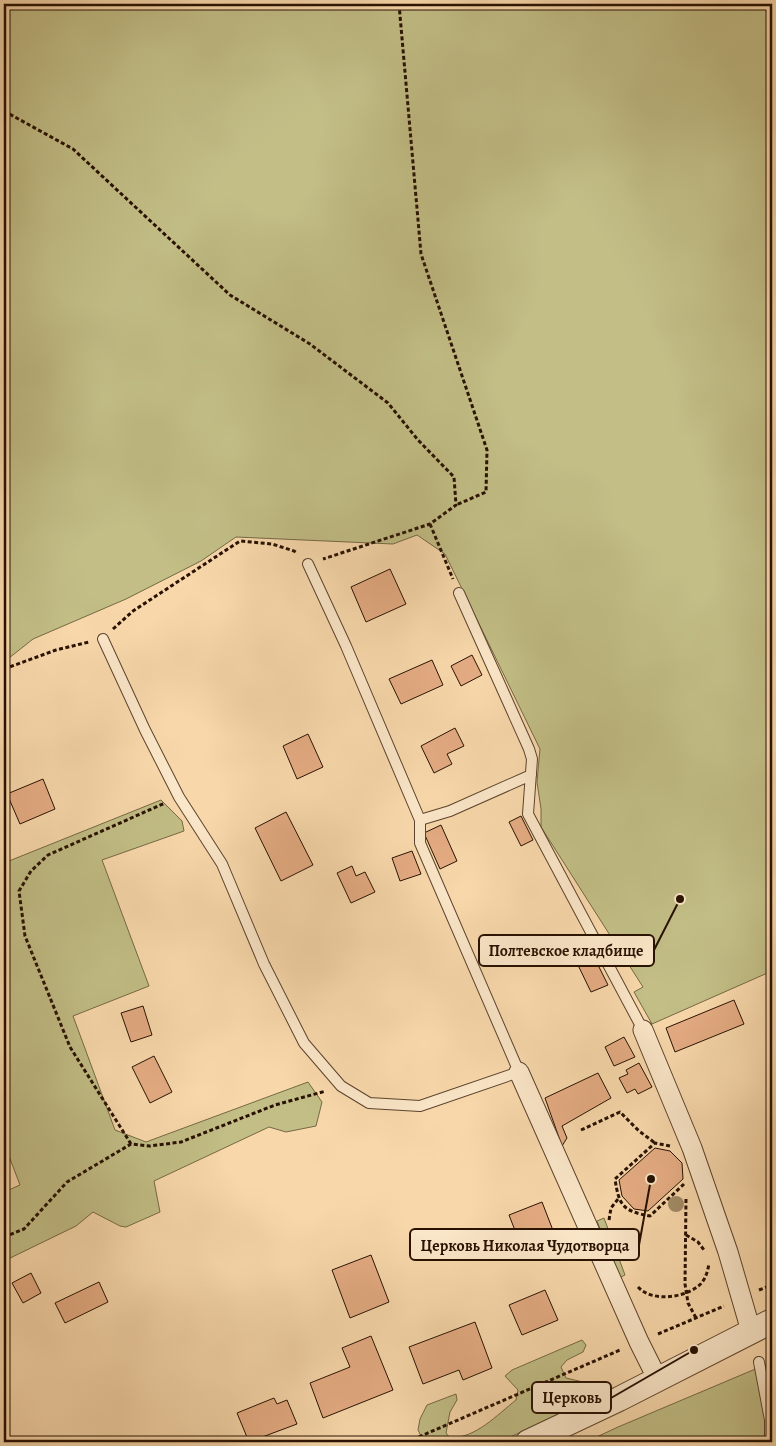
<svg xmlns="http://www.w3.org/2000/svg" width="776" height="1446" font-family="Alegreya,serif">
	<style>
		.green { fill: #c2be86; stroke: #756844 }
		.building { fill: #e5ac83; stroke: #281102 }
		.lines { fill: none; stroke-linecap: round; stroke-linejoin: round }
		.service-casing { stroke: #5c432c; stroke-width: 12 }
		.minor-casing { stroke: #5c432c; stroke-width: 21 }
		.tertiary-casing { stroke: #5c432c; stroke-width: 26 }
		.path { stroke: #281102; stroke-width: 3; stroke-dasharray: 4 2.5; stroke-linecap: butt }
		.service { stroke: #fae6c8; stroke-width: 10 }
		.minor { stroke: #fae6c8; stroke-width: 19 }
		.tertiary { stroke: #fae6c8; stroke-width: 24 }
		.tree { fill: #a38c67 }
		.leader { fill: none; stroke: #281102; stroke-width: 2 }
		.callout-dot { fill: #281102; stroke: #fae6c8; stroke-width: 2 }
		.callout { fill: #fae6c8; stroke: #281102; stroke-width: 2 }
		.callout-label { font-size: 16px; text-anchor: middle; font-weight: bold; fill: #281102 }
	</style>
	<rect width="100%" height="100%" fill="#f8d8ab"/>
	<filter id="stains"><feTurbulence type="fractalNoise" baseFrequency=".004" numOctaves="4"/><feColorMatrix values="0 0 0 0 .2 0 0 0 0 .09 0 0 0 0 .02 0 0 0 .5 -.17"/></filter>
	<radialGradient id="worn" r=".72"><stop offset=".6" stop-color="#630" stop-opacity="0"/><stop offset="1" stop-color="#630" stop-opacity=".3"/></radialGradient>
	<!-- green -->
	<path class="green" d="M 4,4 L 772,4 L 772,971 L 652,1024 L 634,992 L 643,987 L 541,827 L 541,809 L 537,782 L 540,749 L 445,554 L 417,535 L 393,544 L 236,537 L 201,561 L 126,599 L 33,639 L 4,662 Z
		M 161,800 L 182,821 L 184,831 L 102,860 L 149,986 L 73,1016 L 115,1130 L 146,1142 L 308,1082 L 322,1102 L 316,1126 L 286,1132 L 269,1127 L 154,1181 L 160,1212 L 126,1227 L 120,1226 L 93,1212 L 76,1226 L 4,1261 L 4,1192 L 20,1185 L 4,1143 L 4,863 Z
		M 604,1218 L 625,1275 L 619,1278 L 597,1221 Z
		M 582,1340 L 586,1345 L 583,1352 L 567,1360 L 561,1367 L 566,1378 L 583,1382 C 586,1393 583,1398 575,1406 L 500,1442 L 424,1442 L 418,1430 L 420,1419 L 427,1405 L 456,1394 L 457,1400 L 450,1412 L 446,1433 L 450,1438 C 476,1438 497,1415 516,1400 L 518,1390 L 505,1376 L 512,1370 Z
		M 772,1362 L 772,1442 L 586,1442 L 618,1427 Z"/>
	<!-- building -->
	<path class="building" d="M 390,569 L 406,604 L 366,622 L 351,587 Z
		M 472,655 L 482,675 L 461,686 L 451,666 Z
		M 432,660 L 443,685 L 401,704 L 389,679 Z
		M 455,728 L 464,746 L 447,754 L 452,764 L 434,773 L 421,746 Z
		M 308,734 L 323,767 L 297,779 L 283,746 Z
		M 43,779 L 55,809 L 20,824 L 7,794 Z
		M 286,812 L 313,865 L 281,881 L 255,828 Z
		M 521,816 L 533,840 L 521,846 L 509,822 Z
		M 441,825 L 457,861 L 440,869 L 424,833 Z
		M 412,851 L 421,874 L 400,881 L 392,858 Z
		M 352,866 L 356,876 L 365,872 L 375,892 L 351,903 L 337,873 Z
		M 592,953 L 608,985 L 591,992 L 576,961 Z
		M 734,1000 L 744,1024 L 675,1052 L 666,1028 Z
		M 143,1006 L 152,1035 L 131,1042 L 121,1013 Z
		M 624,1037 L 635,1057 L 614,1066 L 605,1047 Z
		M 154,1056 L 172,1092 L 150,1103 L 132,1067 Z
		M 639,1063 L 652,1087 L 638,1094 L 635,1089 L 627,1093 L 619,1078 L 628,1074 L 626,1070 Z
		M 598,1073 L 611,1098 L 562,1126 L 567,1138 L 562,1146 L 545,1098 Z
		M 655,1148 L 670,1151 L 682,1163 L 683,1179 L 648,1211 L 634,1209 L 622,1196 L 619,1180 Z
		M 542,1202 L 554,1233 L 521,1246 L 509,1215 Z
		M 371,1255 L 389,1302 L 350,1318 L 332,1270 Z
		M 31,1273 L 41,1293 L 23,1303 L 12,1283 Z
		M 99,1282 L 108,1302 L 65,1323 L 55,1303 Z
		M 545,1290 L 558,1320 L 522,1335 L 509,1305 Z
		M 475,1322 L 492,1368 L 463,1380 L 459,1370 L 423,1384 L 409,1347 Z
		M 371,1336 L 393,1390 L 323,1418 L 310,1383 L 350,1367 L 342,1348 Z
		M 274,1398 L 277,1404 L 287,1400 L 297,1424 L 249,1442 L 237,1413 Z"/>
	<g class="lines">
		<!-- service casing -->
		<g class="service-casing">
			<path id="service" d="M 459,593 L 529,749 L 532,759 L 528,814 L 643,1030
				M 103,639 L 145,730 L 179,797 L 222,864 L 264,964 L 304,1043 L 341,1086 L 369,1103 L 420,1106 L 519,1072 L 420,843 L 420,820 L 346,646 L 308,564
				M 420,820 L 450,811 L 531,775
				M 759,1362 L 770,1420 L 770,1442"/>
		</g>
		<!-- minor casing -->
		<g class="minor-casing">
			<path id="minor" d="M 643,1030 L 692,1148 L 728,1252 L 751,1331
				M 519,1072 L 639,1342 L 658,1380"/>
		</g>
		<!-- tertiary casing -->
		<g class="tertiary-casing">
			<path id="tertiary" d="M 528,1442 L 619,1399 L 772,1321"/>
		</g>
		<!-- path -->
		<path class="path" d="M 399,4 L 421,254 L 487,450 L 486,492 L 456,505
			M 4,111 L 73,149 L 230,295 L 310,344 L 388,403 L 418,440 L 454,477 L 456,505 L 430,524 L 323,559
			M 430,524 L 453,579
			M 113,629 L 133,611 L 240,541 L 272,544 L 294,551 L 297,553
			M 4,669 L 56,650 L 89,642
			M 581,1130 L 620,1112 L 639,1131 L 655,1143
			M 131,1144 L 70,1047 L 25,936 L 19,891 L 31,871 L 48,855 L 165,803
			M 670,1146 L 655,1143 L 615,1179 C 619,1206 623,1211 650,1216 L 684,1184
			M 686,1199 L 685,1284 L 688,1303 L 696,1318
			M 609,1220 L 611,1208 L 618,1199
			M 686,1235 L 698,1242 L 704,1250
			M 4,1237 L 24,1229 L 67,1182 L 131,1144 L 150,1146 L 181,1142 L 275,1105 L 326,1091
			M 638,1287 C 652,1302 682,1298 697,1287 C 705,1282 708,1271 709,1263
			M 759,1290 L 772,1285
			M 658,1334 L 724,1306
			M 407,1442 L 620,1350"/>
		<!-- service -->
		<use href="#service" class="service"/>
		<!-- minor -->
		<use href="#minor" class="minor"/>
		<!-- tertiary -->
		<use href="#tertiary" class="tertiary"/>
	</g>
	<!-- trees -->
	<circle class="tree" cx="676" cy="1204" r="8"/>
	<!-- callouts -->
	<path class="leader" d="M680 899L654 950M651 1179L639 1245M694 1350L611 1398"/>
	<g class="callout-dot">
		<circle cx="680" cy="899" r="5"/>
		<circle cx="651" cy="1179" r="5"/>
		<circle cx="694" cy="1350" r="5"/>
	</g>
	<g class="callout">
		<rect x="479" y="935" width="175" height="31" rx="5"/>
		<rect x="410" y="1229" width="229" height="31" rx="5"/>
		<rect x="532" y="1382" width="79" height="31" rx="5"/>
	</g>
	<g class="callout-label">
		<text x="566" y="956">Полтевское кладбище</text>
		<text x="525" y="1251">Церковь Николая Чудотворца</text>
		<text x="572" y="1403">Церковь</text>
	</g>
	<!-- margin -->
	<rect width="776" height="1446" fill="none" stroke="#f8d8ab" stroke-width="20"/>
	<rect x="5" y="5" width="766" height="1436" fill="none" stroke="#281102" stroke-width="2.5"/>
	<rect x="10" y="10" width="756" height="1426" fill="none" stroke="#281102"/>
	<rect width="100%" height="100%" filter="url(#stains)"/>
	<rect width="100%" height="100%" fill="url(#worn)"/>
</svg>
